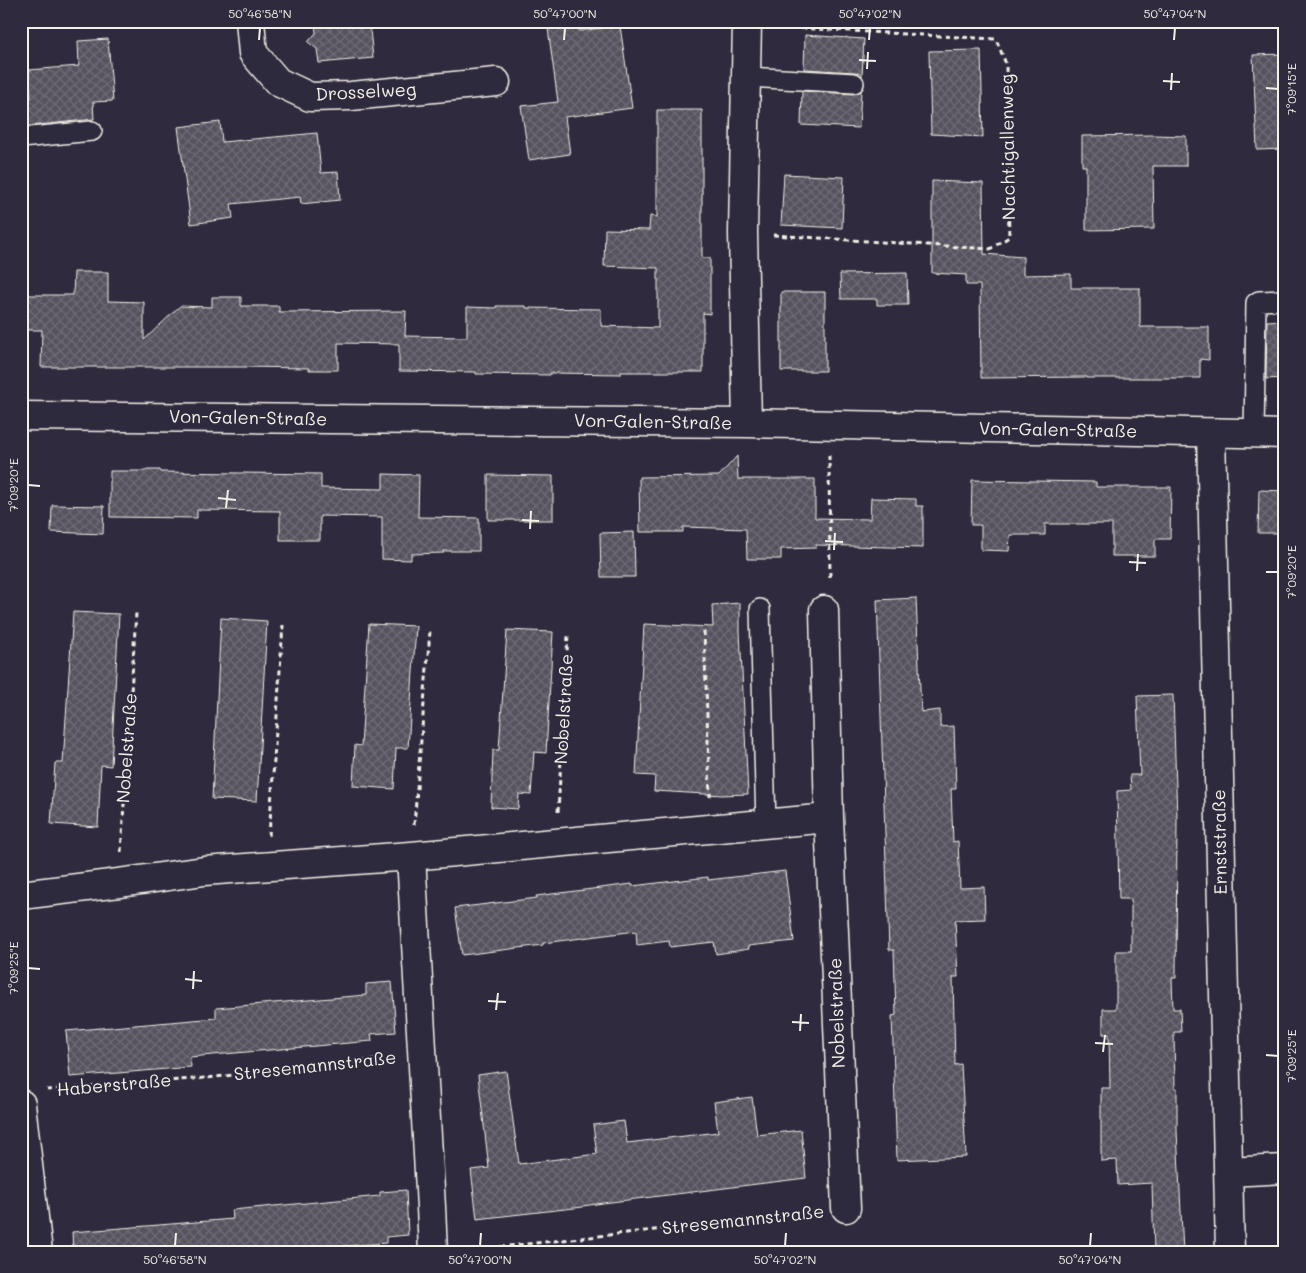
<svg xmlns="http://www.w3.org/2000/svg" width="1306" height="1273" font-family="Mali,sans-serif">
	<style>
		.building { fill: url(#building-cross-hatch); stroke: #f4f1e8 }
		.lines { fill: none; stroke-linecap: round; stroke-linejoin: round }
		.lane-casing { stroke: #f4f1e8; stroke-width: 22 }
		.street-casing { stroke: #f4f1e8; stroke-width: 31 }
		.path { stroke: #f4f1e8; stroke-width: 3; stroke-dasharray: 5 4; stroke-linecap: butt }
		.lane { stroke: #2f2a3d; stroke-width: 19 }
		.street { stroke: #2f2a3d; stroke-width: 28 }
		.ticks { fill: none; stroke: #f4f1e8; stroke-width: 2 }
		.labels { text-anchor: middle; stroke-width: 4.5; stroke-linejoin: round; paint-order: stroke }
		.street-label { font-size: 18px; fill: #f4f1e8; stroke: #2f2a3d }
		.neatline { fill: none; stroke: #f4f1e8; stroke-width: 2 }
		.ticks-label { font-size: 12px; text-anchor: middle; fill: #f4f1e8 }
	</style>
	<defs>
		<pattern id="building-cross-hatch" width="8" height="8" patternUnits="userSpaceOnUse" patternTransform="scale(1.25)"><rect width="8" height="8" fill="#56525f"/><path d="M0 0l8 8M0 8l8-8" fill="none" stroke="#6f6b76"/></pattern>
	</defs>
	<rect width="100%" height="100%" fill="#2f2a3d"/>
	<filter id="ink" filterUnits="userSpaceOnUse"><feTurbulence type="fractalNoise" baseFrequency=".02" numOctaves="2"/><feDisplacementMap in="SourceGraphic" scale="10" xChannelSelector="R" yChannelSelector="G"/><feConvolveMatrix kernelMatrix="1 2 1 2 8 2 1 2 1" color-interpolation-filters="sRGB"/></filter>
	<g filter="url(#ink)">
		<!-- building -->
		<path class="building" d="M 315,21 L 369,21 L 373,58 L 319,63 L 317,49 L 308,42 L 316,33 Z
			M 547,21 L 577,21 L 579,31 L 620,26 L 632,108 L 565,117 L 570,154 L 529,160 L 521,106 L 558,102 Z
			M 805,35 L 864,39 L 862,76 L 855,72 L 804,69 Z
			M 108,39 L 113,101 L 93,102 L 94,119 L 21,127 L 21,99 L 31,98 L 29,70 L 79,66 L 78,41 Z
			M 981,50 L 983,137 L 931,134 L 929,51 Z
			M 1284,54 L 1285,149 L 1257,150 L 1253,55 Z
			M 802,91 L 853,94 L 861,91 L 859,128 L 801,125 Z
			M 657,110 L 702,110 L 702,258 L 710,258 L 710,314 L 703,313 L 703,372 L 621,372 L 621,374 L 550,373 L 550,375 L 476,374 L 476,372 L 399,371 L 399,344 L 338,343 L 338,370 L 309,370 L 309,368 L 241,367 L 41,367 L 42,330 L 21,330 L 21,295 L 73,295 L 74,272 L 108,272 L 108,301 L 144,302 L 144,340 L 180,306 L 212,307 L 212,297 L 241,297 L 241,306 L 279,306 L 279,312 L 406,311 L 405,336 L 467,337 L 467,307 L 496,308 L 496,306 L 526,306 L 526,308 L 601,309 L 601,326 L 658,328 L 658,268 L 604,266 L 605,229 L 649,230 L 650,216 L 657,217 Z
			M 220,122 L 222,142 L 317,133 L 321,173 L 338,172 L 340,200 L 301,204 L 300,197 L 231,204 L 233,218 L 191,224 L 178,127 Z
			M 1154,135 L 1186,136 L 1186,166 L 1153,166 L 1154,229 L 1086,230 L 1086,166 L 1082,166 L 1082,136 Z
			M 784,174 L 844,177 L 842,228 L 781,225 Z
			M 932,181 L 983,183 L 984,254 L 1023,257 L 1023,275 L 1071,274 L 1071,288 L 1140,288 L 1140,327 L 1209,327 L 1209,360 L 1200,359 L 1200,378 L 1087,378 L 1087,377 L 981,378 L 980,285 L 966,285 L 966,275 L 932,273 Z
			M 907,273 L 908,305 L 877,305 L 877,299 L 841,299 L 840,274 Z
			M 781,292 L 825,292 L 825,371 L 781,371 Z
			M 1285,320 L 1285,378 L 1266,379 L 1267,321 Z
			M 737,456 L 738,479 L 815,479 L 815,518 L 870,519 L 871,498 L 916,499 L 916,506 L 923,506 L 923,548 L 816,545 L 816,548 L 781,549 L 781,559 L 747,559 L 746,529 L 683,527 L 683,532 L 640,532 L 639,477 L 719,476 Z
			M 147,470 L 160,470 L 161,472 L 321,474 L 321,488 L 383,489 L 383,474 L 419,475 L 418,517 L 479,518 L 479,551 L 443,551 L 444,553 L 411,554 L 411,560 L 382,559 L 382,517 L 320,516 L 320,540 L 280,540 L 280,511 L 197,510 L 197,518 L 110,517 L 110,471 L 146,471 Z
			M 488,475 L 553,476 L 553,520 L 488,520 Z
			M 972,480 L 1096,482 L 1096,487 L 1171,487 L 1170,539 L 1155,539 L 1155,556 L 1112,556 L 1112,524 L 1045,524 L 1045,535 L 1010,535 L 1009,551 L 981,550 L 981,525 L 971,525 Z
			M 1259,490 L 1285,491 L 1285,533 L 1258,533 Z
			M 52,505 L 104,506 L 103,534 L 51,532 Z
			M 634,532 L 635,577 L 601,577 L 600,533 Z
			M 916,598 L 921,712 L 940,710 L 940,727 L 954,726 L 956,789 L 951,789 L 953,842 L 958,841 L 960,888 L 984,887 L 985,919 L 955,920 L 958,977 L 953,977 L 955,1065 L 961,1064 L 966,1157 L 897,1160 L 892,1016 L 896,1015 L 894,950 L 889,950 L 877,600 Z
			M 740,603 L 740,631 L 748,794 L 722,795 L 654,791 L 655,776 L 636,775 L 644,624 L 713,627 L 712,605 Z
			M 73,612 L 119,614 L 111,766 L 101,765 L 98,827 L 51,824 L 55,763 L 63,763 Z
			M 221,618 L 267,621 L 257,801 L 212,799 Z
			M 369,624 L 416,626 L 408,748 L 396,748 L 394,789 L 353,786 L 355,745 L 361,746 Z
			M 507,630 L 553,632 L 546,753 L 534,752 L 531,795 L 519,794 L 518,809 L 491,807 L 493,750 L 499,750 Z
			M 1173,695 L 1177,819 L 1176,978 L 1172,978 L 1173,1009 L 1180,1009 L 1181,1032 L 1174,1032 L 1175,1088 L 1177,1088 L 1177,1131 L 1183,1252 L 1154,1252 L 1152,1183 L 1118,1185 L 1117,1160 L 1101,1161 L 1101,1088 L 1110,1088 L 1109,1034 L 1103,1034 L 1103,1009 L 1116,1009 L 1116,951 L 1131,951 L 1131,899 L 1119,899 L 1117,791 L 1131,790 L 1130,775 L 1140,775 L 1137,696 Z
			M 785,871 L 794,941 L 748,946 L 749,949 L 716,954 L 714,942 L 670,947 L 669,941 L 637,945 L 636,931 L 543,943 L 543,945 L 462,955 L 455,908 L 537,898 L 536,896 L 632,884 L 632,886 L 708,877 L 708,880 Z
			M 392,982 L 396,1032 L 371,1034 L 372,1041 L 190,1057 L 191,1067 L 70,1077 L 66,1031 L 216,1018 L 216,1008 L 366,995 L 366,984 Z
			M 506,1071 L 519,1164 L 597,1154 L 593,1125 L 624,1121 L 627,1143 L 718,1132 L 714,1102 L 752,1097 L 757,1135 L 801,1130 L 806,1178 L 603,1203 L 583,1206 L 583,1207 L 477,1219 L 471,1170 L 489,1168 L 478,1075 Z
			M 406,1190 L 408,1235 L 386,1237 L 386,1243 L 266,1252 L 73,1252 L 72,1232 L 233,1219 L 232,1210 L 380,1196 L 380,1192 Z"/>
		<g class="lines">
			<!-- lane casing -->
			<g class="lane-casing">
				<path id="lane" d="M 746,77 L 854,83
					M 21,138 L 92,131
					M 1254,434 L 1256,303 L 1259,301 L 1285,300
					M 760,609 L 766,824"/>
			</g>
			<!-- street casing -->
			<g class="street-casing">
				<path id="street" d="M 250,21 L 253,53 L 278,82 L 310,97 L 351,96 L 496,82
					M 747,21 L 743,233 L 747,423
					M 21,416 L 747,423 L 1285,434
					M 1211,433 L 1230,1252
					M 824,610 L 829,818 L 846,1208
					M 411,856 L 431,1207 L 433,1252
					M 21,895 L 119,883 L 204,871 L 411,856 L 829,818
					M 21,1104 L 38,1252
					M 1228,1172 L 1285,1169"/>
			</g>
			<!-- path -->
			<path class="path" d="M 773,235 L 990,249 L 1009,237 L 1006,64 L 996,39 L 777,27
				M 829,455 L 830,581
				M 704,631 L 710,797
				M 558,812 L 568,635
				M 414,825 L 430,631
				M 269,836 L 283,625
				M 121,852 L 136,613
				M 47,1090 L 206,1078 L 392,1058
				M 464,1251 L 816,1212"/>
			<!-- lane -->
			<use href="#lane" class="lane"/>
			<!-- street -->
			<use href="#street" class="street"/>
		</g>
	</g>
	<!-- ticks -->
	<path class="ticks" d="M 259,40 L 260,28M 564,40 L 565,28M 869,40 L 870,28M 1174,40 L 1175,28M 859,60 L 876,61M 867,69 L 868,52M 1163,81 L 1180,82M 1266,88 L 1278,89M 1171,90 L 1172,73M 28,485 L 40,486M 218,498 L 236,500M 226,508 L 228,490M 522,520 L 539,521M 530,529 L 531,511M 825,541 L 843,542M 834,550 L 835,533M 1129,562 L 1146,563M 1137,571 L 1138,554M 1266,572 L 1278,572M 28,968 L 40,969M 185,979 L 202,981M 193,989 L 194,971M 488,1001 L 506,1002M 496,1010 L 498,993M 792,1022 L 809,1023M 800,1031 L 801,1014M 1095,1043 L 1113,1044M 1103,1052 L 1105,1035M 1266,1055 L 1278,1056M 175,1246 L 176,1233M 480,1246 L 481,1233M 785,1246 L 786,1233M 1090,1246 L 1091,1233"/>
	<g class="labels">
		<!-- street labels -->
		<g class="street-label">
			<text transform="translate(366 92) rotate(-3)" y="6">Drosselweg</text>
			<text transform="translate(1008 147) rotate(-91)" y="6">Nachtigallenweg</text>
			<text transform="translate(248 418) rotate(1)" y="6">Von-Galen-Straße</text>
			<text transform="translate(653 422) rotate(1)" y="6">Von-Galen-Straße</text>
			<text transform="translate(1058 430) rotate(1)" y="6">Von-Galen-Straße</text>
			<text transform="translate(564 709) rotate(-87)" y="6">Nobelstraße</text>
			<text transform="translate(127 748) rotate(-86)" y="6">Nobelstraße</text>
			<text transform="translate(1220 842) rotate(-91)" y="6">Ernststraße</text>
			<text transform="translate(837 1013) rotate(-92)" y="6">Nobelstraße</text>
			<text transform="translate(315 1066) rotate(-6)" y="6">Stresemannstraße</text>
			<text transform="translate(114 1085) rotate(-5)" y="6">Haberstraße</text>
			<text transform="translate(743 1220) rotate(-6)" y="6">Stresemannstraße</text>
		</g>
	</g>
	<!-- margin -->
	<rect width="1306" height="1273" fill="none" stroke="#2f2a3d" stroke-width="55"/>
	<rect x="28" y="28" width="1250" height="1218" class="neatline"/>
	<g class="ticks-label">
		<text x="260" y="18">50°46'58"N</text>
		<text x="565" y="18">50°47'00"N</text>
		<text x="870" y="18">50°47'02"N</text>
		<text x="1175" y="18">50°47'04"N</text>
		<text transform="translate(1292 89) rotate(-90)" y="4">7°09'15"E</text>
		<text transform="translate(14 485) rotate(-90)" y="4">7°09'20"E</text>
		<text transform="translate(1292 572) rotate(-90)" y="4">7°09'20"E</text>
		<text transform="translate(14 968) rotate(-90)" y="4">7°09'25"E</text>
		<text transform="translate(1292 1056) rotate(-90)" y="4">7°09'25"E</text>
		<text x="175" y="1264">50°46'58"N</text>
		<text x="480" y="1264">50°47'00"N</text>
		<text x="785" y="1264">50°47'02"N</text>
		<text x="1090" y="1264">50°47'04"N</text>
	</g>
</svg>
